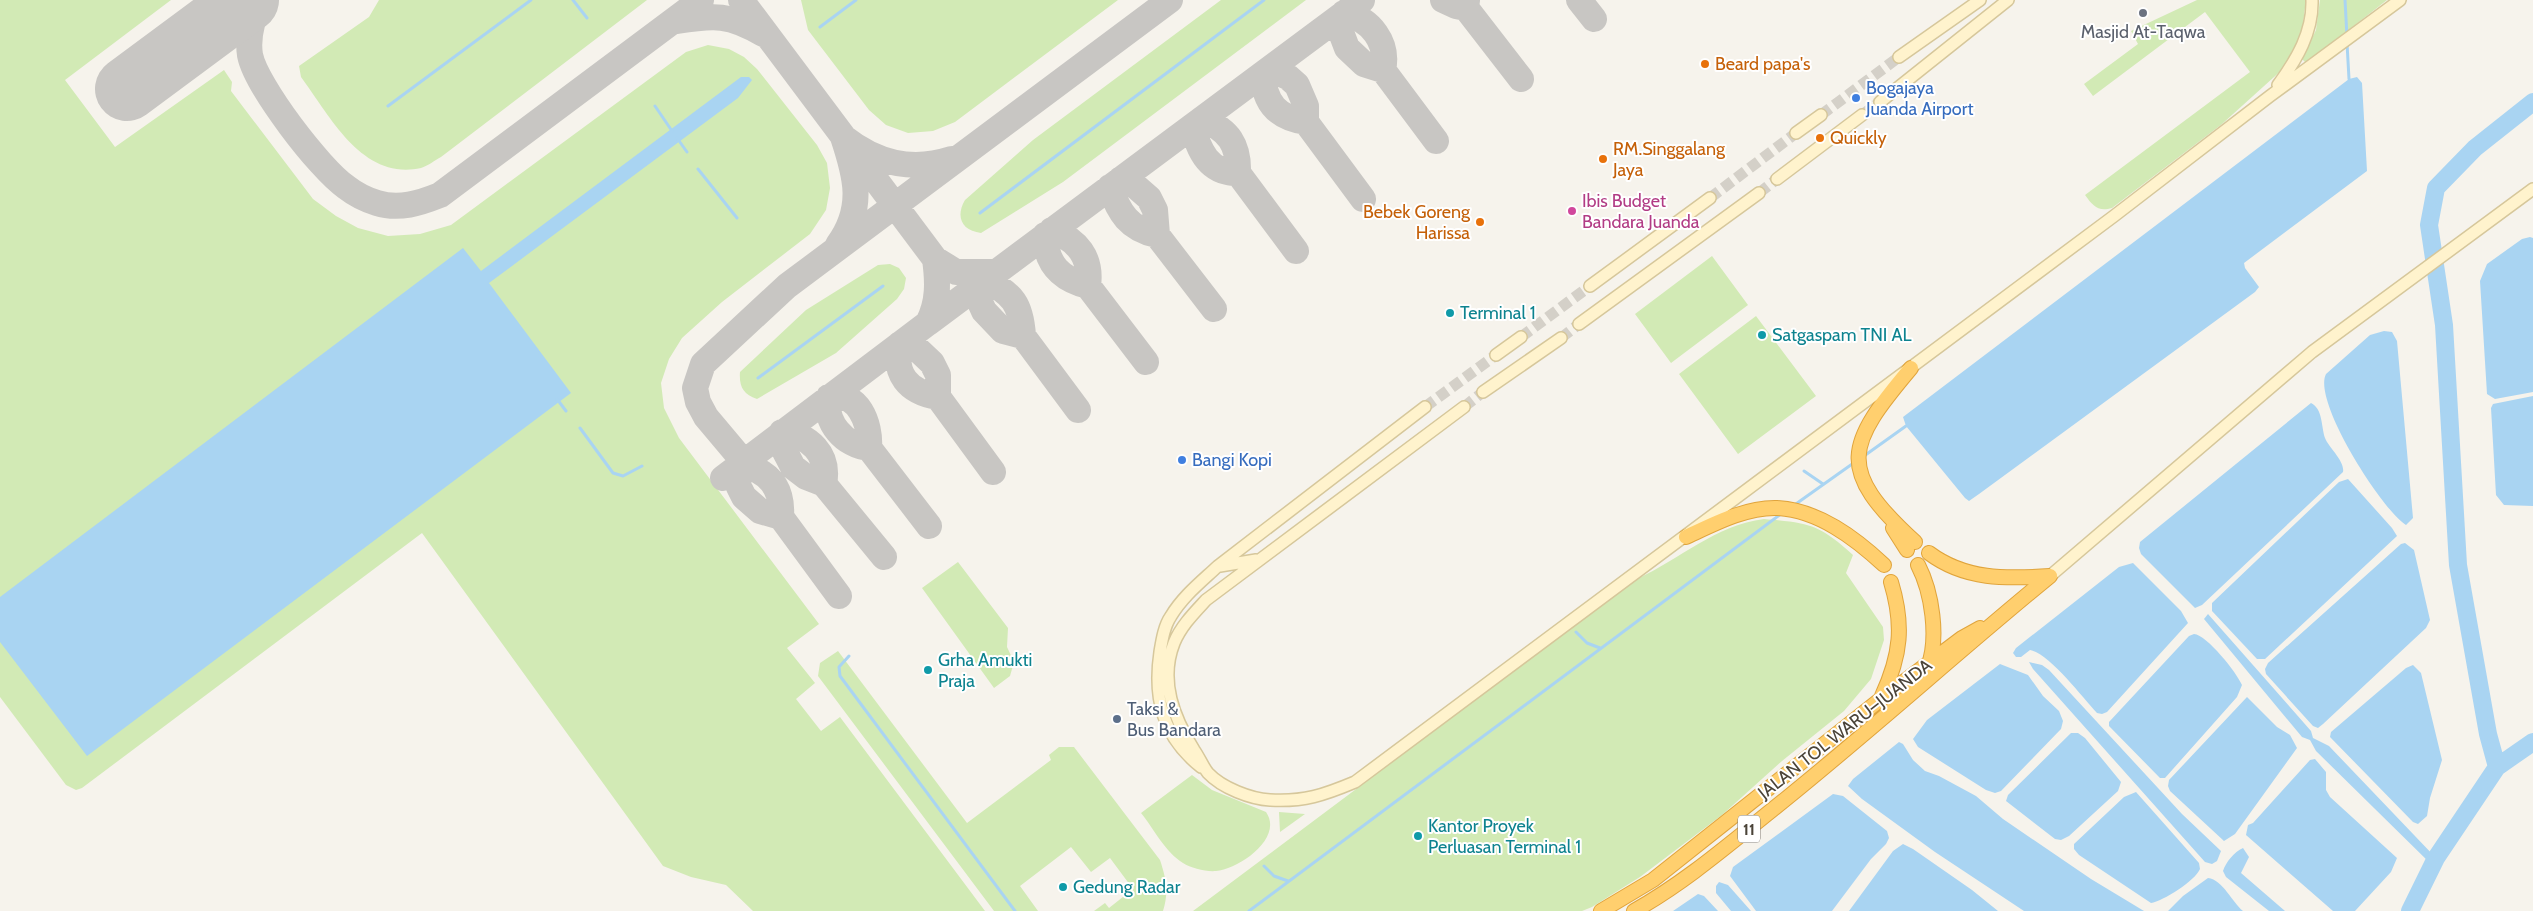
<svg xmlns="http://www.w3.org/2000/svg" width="2533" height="911" font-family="Cabin,sans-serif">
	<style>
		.green { fill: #d2eab5 }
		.water { fill: #a9d4f2 }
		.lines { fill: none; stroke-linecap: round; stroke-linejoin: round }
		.stream { stroke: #a9d4f2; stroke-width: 3 }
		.river { stroke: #a9d4f2; stroke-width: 18 }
		.taxiway { stroke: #c8c6c3; stroke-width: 26 }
		.runway { stroke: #c8c6c3; stroke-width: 64 }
		.secondary-tunnel { stroke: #d4d0c8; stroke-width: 11; stroke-dasharray: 11 5.5; stroke-linecap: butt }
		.secondary-casing { stroke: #d6c79b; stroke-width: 14 }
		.highway-casing { stroke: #e0a43c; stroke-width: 16 }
		.secondary { stroke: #fff3cd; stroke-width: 11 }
		.highway { stroke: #ffcf6e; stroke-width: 14 }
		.worship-dot { fill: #6b7280; stroke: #fff; stroke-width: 2 }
		.food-dot { fill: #e8710a; stroke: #fff; stroke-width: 2 }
		.shop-dot { fill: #3f7fe0; stroke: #fff; stroke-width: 2 }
		.hotel-dot { fill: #d1479c; stroke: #fff; stroke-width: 2 }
		.culture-dot { fill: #0f9aa8; stroke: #fff; stroke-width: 2 }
		.service-dot { fill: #5c6f8a; stroke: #fff; stroke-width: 2 }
		.labels { text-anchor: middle; stroke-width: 4; stroke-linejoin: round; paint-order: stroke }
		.shield { fill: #fff; stroke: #817c74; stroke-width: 1 }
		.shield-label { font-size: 16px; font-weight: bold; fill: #4b4439 }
		.worship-label { font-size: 18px; fill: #5b616d; stroke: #fff }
		.food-label { font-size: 18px; fill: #c56008; stroke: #fff; text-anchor: start }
		.shop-label { font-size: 18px; fill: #366cbe; stroke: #fff; text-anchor: start }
		.hotel-label { font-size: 18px; fill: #b23c85; stroke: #fff; text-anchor: start }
		.culture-label { font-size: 18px; fill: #0d838f; stroke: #fff; text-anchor: start }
		.service-label { font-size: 18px; fill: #4e5e75; stroke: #fff; text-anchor: start }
		.street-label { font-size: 18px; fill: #4b4439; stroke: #fff }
	</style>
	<rect width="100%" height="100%" fill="#f6f3ec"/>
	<!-- green -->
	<path class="green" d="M 0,0 L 171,0 L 65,80 L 115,147 L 224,70 L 232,82 L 231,91 L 313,199 L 336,216 L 358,228 L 388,236 L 420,234 L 451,225 L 686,52 L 708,45 L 729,49 L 744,57 L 757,69 L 817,145 L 827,163 L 830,188 L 826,210 L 810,234 L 722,302 L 682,338 L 669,359 L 661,383 L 664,408 L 679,438 L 819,624 L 787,648 L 815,683 L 796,699 L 821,731 L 840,717 L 985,911 L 753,911 L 726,885 L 691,877 L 663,866 L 422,533 L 82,788 L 76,790 L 66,785 L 0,697 Z
		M 379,0 L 647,0 L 441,157 C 435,160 428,166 421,168 C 362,181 330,116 301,77 L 299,66 L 369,17 Z
		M 801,0 L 1118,0 L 955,122 L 933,131 L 908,133 L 886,125 L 869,110 L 808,30 Z
		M 1221,0 L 1306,0 L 1063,182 L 981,233 C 962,231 955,217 965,200 L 1033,140 Z
		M 2197,0 L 2306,0 L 2301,39 L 2284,68 L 2222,124 L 2112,208 C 2098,212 2093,206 2085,195 L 2250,72 L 2205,12 L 2093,96 L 2084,84 L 2138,44 L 2131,31 Z
		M 2320,0 L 2387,0 L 2306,63 L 2302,59 L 2316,30 Z
		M 1712,256 L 1748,305 L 1671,363 L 1635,314 Z
		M 890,264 L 899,268 L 906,278 L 904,289 L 897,299 L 836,353 L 757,399 C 743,394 739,387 740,372 L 806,310 L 878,265 Z
		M 1756,316 L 1816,396 L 1738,454 L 1679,374 Z
		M 1764,519 C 1809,523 1819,524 1853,555 L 1846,573 L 1883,627 L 1884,640 L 1871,679 L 1844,711 L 1782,761 L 1722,815 L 1640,877 L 1592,907 L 1582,911 L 1193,911 L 1637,579 C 1680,559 1716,525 1764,519 Z
		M 958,562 L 1008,628 L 1007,647 L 1014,662 L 1010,676 L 994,688 L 922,588 Z
		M 838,651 L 967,823 L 1051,760 L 1049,755 L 1059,747 L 1074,747 L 1160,860 C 1166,878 1169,893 1163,911 L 1094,911 L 1105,903 L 1109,908 L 1133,889 L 1110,858 L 1091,872 L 1071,847 L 1020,886 L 1038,911 L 994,911 L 818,676 L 820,663 Z
		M 1192,775 L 1212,790 L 1266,812 C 1284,838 1239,869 1216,871 C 1206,872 1191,868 1183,863 C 1165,852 1154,829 1141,813 Z
		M 1279,812 L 1305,814 L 1280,832 Z"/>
	<!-- water -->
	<path class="water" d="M 741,77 L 749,77 L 752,80 L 738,98 L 489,283 L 571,393 L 87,756 L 0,642 L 0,597 L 463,248 L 481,271 Z
		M 2357,77 L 2362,83 L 2367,171 L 2244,263 L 2245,268 L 2259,287 L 2255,292 L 1979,494 L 1969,501 L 1965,498 L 1906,426 L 1903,417 L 2349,79 Z
		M 2530,237 L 2533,238 L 2533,392 L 2495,399 L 2487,394 L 2480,281 L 2487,264 L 2522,239 Z
		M 2384,331 L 2392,332 L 2397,341 L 2413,518 L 2406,525 C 2382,510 2312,401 2326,374 L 2370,335 Z
		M 2533,396 L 2533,506 L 2504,505 L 2496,495 L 2491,408 L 2493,404 Z
		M 2311,403 C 2323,409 2321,426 2325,438 C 2329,448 2345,461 2343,472 L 2202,605 L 2195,608 L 2141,554 L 2139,548 L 2140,542 Z
		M 2348,479 L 2392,528 L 2397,536 L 2265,659 L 2257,659 L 2212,611 L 2212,603 L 2339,482 Z
		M 2405,543 L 2414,550 L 2430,620 L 2426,628 L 2323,724 L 2318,728 L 2313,726 L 2266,674 L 2265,669 L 2268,663 L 2401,544 Z
		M 2133,563 L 2181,611 L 2188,623 L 2107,712 L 2102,714 L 2097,713 C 2082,697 2050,654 2030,650 L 2021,657 L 2016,657 L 2013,653 L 2016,648 L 2119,567 Z
		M 2208,614 L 2311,731 L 2313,738 L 2329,746 L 2436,858 L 2432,865 L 2316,751 L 2310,740 L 2302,737 L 2204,619 Z
		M 2194,634 C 2207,635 2237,673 2242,685 L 2237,697 L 2165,778 L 2160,778 L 2109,726 L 2109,722 L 2189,636 Z
		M 2029,662 L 2042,665 L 2049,670 L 2182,814 L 2221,851 L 2217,861 L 2212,864 L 2205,862 L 2033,669 Z
		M 2000,664 L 2028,675 L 2043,696 L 2059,711 L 2063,721 L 2061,729 L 2001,791 L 1995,793 L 1986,790 L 1918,747 L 1913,739 L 1927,720 Z
		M 2413,665 L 2421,673 L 2442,760 L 2430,798 L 2427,816 L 2418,824 L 2413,822 L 2330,737 L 2331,732 L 2406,668 Z
		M 2247,697 L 2277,727 L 2290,735 L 2297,748 L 2235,834 L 2224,841 L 2170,791 L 2168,786 L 2169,780 Z
		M 2071,733 L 2078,733 L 2085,738 L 2121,782 L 2118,791 L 2069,836 L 2061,840 L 2055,839 L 2006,801 L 2008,795 Z
		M 1899,742 L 1903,744 L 1913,760 L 1925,771 L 1939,776 L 1976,796 L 2003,819 L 2091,879 L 2144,911 L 2024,911 L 1935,852 L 1862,799 L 1848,786 L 1853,779 Z
		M 2315,759 L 2326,772 L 2326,790 L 2330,797 L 2397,858 L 2391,872 L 2355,911 L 2333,911 L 2246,835 L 2248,825 L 2253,823 L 2310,760 Z
		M 2136,792 L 2199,863 L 2200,869 C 2195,881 2163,901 2151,903 L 2079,855 L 2074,849 L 2074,844 L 2124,797 Z
		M 1833,794 L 1843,796 L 1887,831 L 1889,838 L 1886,844 L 1871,859 L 1832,911 L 1756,911 L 1730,876 L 1733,867 Z
		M 1903,844 L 1913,849 L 1972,890 L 1998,911 L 1849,911 L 1893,851 Z
		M 2243,848 L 2249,857 L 2241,873 L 2285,911 L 2269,911 L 2226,877 L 2223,871 C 2226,862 2234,852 2243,848 Z
		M 2208,878 C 2223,880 2232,902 2243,911 L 2168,911 L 2183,896 Z
		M 1719,882 L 1728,885 L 1751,911 L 1731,911 L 1716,893 L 1716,886 Z
		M 1698,894 L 1704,896 L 1718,911 L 1673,911 Z"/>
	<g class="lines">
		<!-- stream -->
		<path class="stream" d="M 573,0 L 587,18
			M 2345,0 L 2347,37
			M 820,27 L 856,0
			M 2347,43 L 2349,79
			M 388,106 L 531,0
			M 655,106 L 672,131
			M 677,138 L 687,152
			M 698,169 L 737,218
			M 980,213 L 1264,0
			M 758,378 L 883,286
			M 557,399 L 566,411
			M 580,428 L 613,473 L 623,476 L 642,466
			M 1864,456 L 1906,426
			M 1804,471 L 1823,484
			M 1793,506 L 1855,462
			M 1576,632 L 1587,643 L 1600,648
			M 849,656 L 839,667 L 840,676 L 1015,911
			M 1264,866 L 1274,876 L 1288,881
			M 1249,911 L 1781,514"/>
		<!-- river -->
		<path class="river" d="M 2497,767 L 2488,734 L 2458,565 L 2444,325 L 2429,225 L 2436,188 L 2475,148 L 2533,102
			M 2410,911 L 2436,858 L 2497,767 L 2533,742"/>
		<!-- taxiway -->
		<path class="taxiway" d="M 261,0 C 253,17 247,36 250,55 C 256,86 320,169 346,187 C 355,194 367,200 377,203 C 399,210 420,203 440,195 L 701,0
			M 741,0 L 935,259 L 956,272 L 994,272
			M 1443,0 L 1456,6 L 1466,8
			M 1467,0 L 1466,8 L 1521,79
			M 1579,0 L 1594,19
			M 1344,13 C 1371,19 1389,43 1383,70
			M 1339,17 L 1339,27 L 1347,48 L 1364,64 L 1383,70 L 1436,141
			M 677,21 C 714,15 730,14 763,34
			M 1270,69 L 1288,77 L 1297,85 L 1306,106 L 1306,122 L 1363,199
			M 1263,74 C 1264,103 1278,118 1306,122
			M 1202,119 C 1229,130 1239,145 1238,173 L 1296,251
			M 1193,126 C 1198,150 1209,173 1238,173
			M 1121,179 L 1133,184 L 1149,198 L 1155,210 L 1157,235 L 1214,309
			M 1110,187 C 1119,213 1129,229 1157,235
			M 1052,230 C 1077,240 1092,257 1088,286
			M 1045,235 C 1046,264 1060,279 1088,286 L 1146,362
			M 838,245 C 865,208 856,176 843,137 C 876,163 911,172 952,159
			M 984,279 C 1013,294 1021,304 1023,336
			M 979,283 L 979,300 L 984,311 L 1003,331 L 1023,336 L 1078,410
			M 928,323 L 1362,0
			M 938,397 C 908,392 893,374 900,344 L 914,346 L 932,363 L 938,375 L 938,397 L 993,472
			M 869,448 C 871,424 858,390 829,397 C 823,422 845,446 869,448 L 929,526
			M 743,461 L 706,417 L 698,402 L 695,388 L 703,364 L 787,286 L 1170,0
			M 740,464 C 768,471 783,487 781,517
			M 736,468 L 739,487 L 744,497 L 760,511 L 781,517 L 839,596
			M 723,478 L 928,323 C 939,302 938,281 935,259
			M 824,484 C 830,454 809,435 782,432 L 781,444 L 793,467 L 806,477 L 824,484 L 884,557"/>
		<!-- runway -->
		<path class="runway" d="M 127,89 L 247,0"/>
		<!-- secondary-tunnel -->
		<path class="secondary-tunnel" d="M 1821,115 L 1899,57
			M 1862,115 L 1880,102
			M 1759,193 L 1777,179
			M 1710,198 L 1796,133
			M 1521,337 L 1590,286
			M 1561,338 L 1579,324
			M 1425,407 L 1496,355
			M 1464,407 L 1483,392"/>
		<!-- secondary casing -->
		<g class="secondary-casing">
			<path id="secondary" d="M 1899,57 L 1980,0
				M 2278,85 C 2297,59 2313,32 2312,0
				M 1880,102 L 2008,0
				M 1796,133 L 1821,115
				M 1777,179 L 1862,115
				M 1590,286 L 1710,198
				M 1579,324 L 1759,193
				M 1496,355 L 1521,337
				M 1483,392 L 1561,338
				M 1464,407 L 1206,600 C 1194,613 1181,626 1174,643 C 1159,681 1174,718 1194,750 C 1199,757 1203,767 1208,773 C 1222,788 1251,799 1270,800 C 1304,802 1324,795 1355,782 L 2114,216 L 2270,96 L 2400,0
				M 1220,566 L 1256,560
				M 2050,576 L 2312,352 L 2533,189
				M 1201,767 C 1163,737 1153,699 1160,652 C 1162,640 1164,626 1171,616 C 1183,596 1201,582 1218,566 L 1425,407"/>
		</g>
		<!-- highway casing -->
		<g class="highway-casing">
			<path id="highway" d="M 1911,368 C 1846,445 1835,469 1915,542
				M 1893,528 L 1907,550
				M 1686,537 C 1714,524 1746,507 1777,508 C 1818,510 1855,538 1884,565
				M 1929,553 C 1965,580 2006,579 2050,576
				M 1918,565 C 1932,592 1939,638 1928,667
				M 1882,696 C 1901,655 1904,625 1891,582
				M 1601,911 L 1653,880 L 1881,699 L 1962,638 L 1980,628
				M 1634,911 C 1684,883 1727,846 1772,810 C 1866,735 1956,653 2050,576"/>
		</g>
		<!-- secondary -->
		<use href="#secondary" class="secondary"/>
		<!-- highway -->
		<use href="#highway" class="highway"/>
	</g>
	<!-- markers -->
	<circle class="worship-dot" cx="2143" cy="13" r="5"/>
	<g class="food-dot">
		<circle cx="1705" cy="64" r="5"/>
		<circle cx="1820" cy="138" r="5"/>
		<circle cx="1603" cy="159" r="5"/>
		<circle cx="1480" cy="222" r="5"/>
	</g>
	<g class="shop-dot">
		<circle cx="1856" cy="98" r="5"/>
		<circle cx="1182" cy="460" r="5"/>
	</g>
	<circle class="hotel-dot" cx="1572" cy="211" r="5"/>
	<g class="culture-dot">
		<circle cx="1450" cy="313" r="5"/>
		<circle cx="1762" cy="335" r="5"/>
		<circle cx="928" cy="670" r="5"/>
		<circle cx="1418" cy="836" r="5"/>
		<circle cx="1063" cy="887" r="5"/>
	</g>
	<circle class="service-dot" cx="1117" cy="719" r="5"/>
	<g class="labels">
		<!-- shield labels -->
		<rect class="shield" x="1738" y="815.5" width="22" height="27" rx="4"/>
		<g class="shield-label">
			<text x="1749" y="835">11</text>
		</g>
		<!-- worship labels -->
		<g class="worship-label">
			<text x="2143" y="38">Masjid At-Taqwa</text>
		</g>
		<!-- food labels -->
		<g class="food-label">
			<text x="1715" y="70">Beard papa's</text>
			<text x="1830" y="144">Quickly</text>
			<text x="1613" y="155">RM.Singgalang<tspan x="1613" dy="21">Jaya</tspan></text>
			<text x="1470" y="218" text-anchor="end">Bebek Goreng<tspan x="1470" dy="21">Harissa</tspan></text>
		</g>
		<!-- shop labels -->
		<g class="shop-label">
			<text x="1866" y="94">Bogajaya<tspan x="1866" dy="21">Juanda Airport</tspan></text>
			<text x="1192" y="466">Bangi Kopi</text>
		</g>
		<!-- hotel labels -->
		<g class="hotel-label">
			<text x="1582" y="207">Ibis Budget<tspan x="1582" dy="21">Bandara Juanda</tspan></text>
		</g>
		<!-- culture labels -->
		<g class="culture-label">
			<text x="1460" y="319">Terminal 1</text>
			<text x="1772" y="341">Satgaspam TNI AL</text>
			<text x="938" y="666">Grha Amukti<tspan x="938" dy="21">Praja</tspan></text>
			<text x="1428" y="832">Kantor Proyek<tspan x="1428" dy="21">Perluasan Terminal 1</tspan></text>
			<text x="1073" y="893">Gedung Radar</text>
		</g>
		<!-- service labels -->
		<g class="service-label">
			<text x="1127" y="715">Taksi &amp;<tspan x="1127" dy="21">Bus Bandara</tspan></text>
		</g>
		<!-- street labels -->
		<g class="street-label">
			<text transform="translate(1845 729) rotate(-38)" y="6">JALAN TOL WARU–JUANDA</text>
		</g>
	</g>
</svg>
